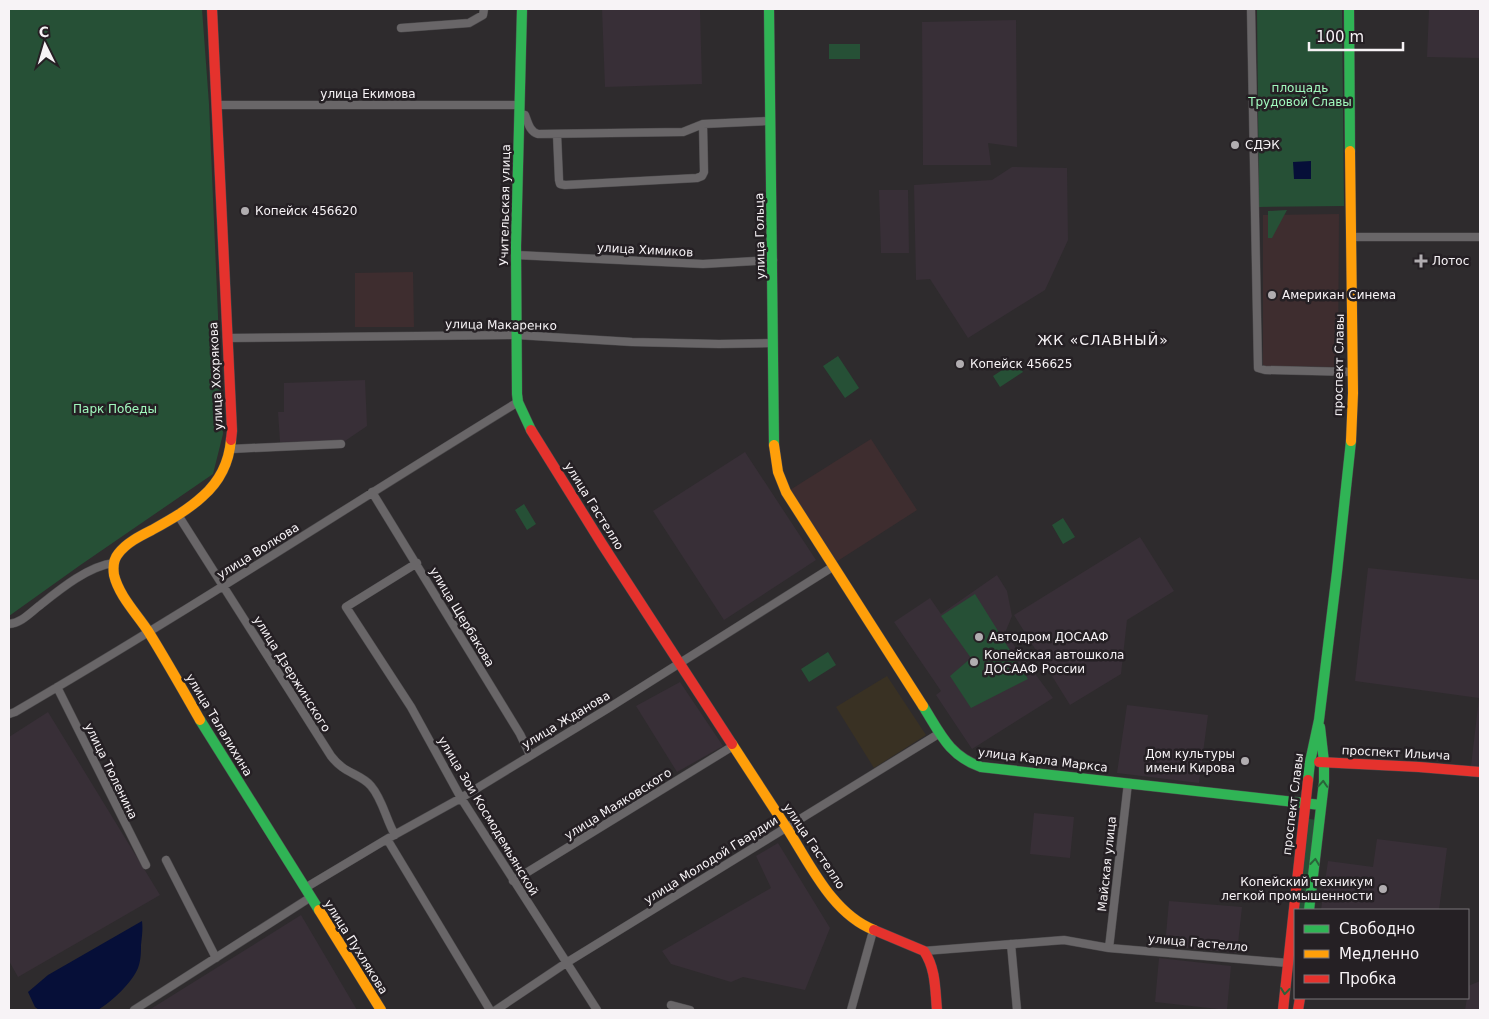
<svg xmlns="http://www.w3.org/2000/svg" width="1489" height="1019" font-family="'DejaVu Sans',sans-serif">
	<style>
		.commercial { fill: #3e2d2f }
		.built { fill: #382f37 }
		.medical { fill: #393123 }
		.green { fill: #265036 }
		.water { fill: #060f38 }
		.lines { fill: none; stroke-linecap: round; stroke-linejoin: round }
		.street-casing { stroke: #4b494b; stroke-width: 9 }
		.fast-casing { stroke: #4b494b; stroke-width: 11 }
		.slow-casing { stroke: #4b494b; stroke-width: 11 }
		.jam-casing { stroke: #4b494b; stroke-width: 11 }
		.street { stroke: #696668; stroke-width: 8 }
		.fast { stroke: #30b455; stroke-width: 10 }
		.slow { stroke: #ff9f0a; stroke-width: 10 }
		.jam { stroke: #e5322d; stroke-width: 10 }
		.oneway { stroke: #2a633a }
		.poi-dot { fill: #b1adb0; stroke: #252024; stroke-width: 2 }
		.labels { text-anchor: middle; stroke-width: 5; stroke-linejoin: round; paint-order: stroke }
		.park-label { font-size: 12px; fill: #a1f9be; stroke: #252024 }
		.street-label { font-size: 12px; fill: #f7f3f6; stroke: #252024 }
		.poi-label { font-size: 12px; fill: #f7f3f6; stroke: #252024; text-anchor: start }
		.neighbourhood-label { font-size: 14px; letter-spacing: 1px; fill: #f7f3f6; stroke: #252024 }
	</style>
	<rect width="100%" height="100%" fill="#2e2b2d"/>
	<!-- commercial -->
	<path class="commercial" d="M 1339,214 L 1338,367 L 1263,366 L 1263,215 Z
		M 413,272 L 414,327 L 355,327 L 355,273 Z
		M 871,439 L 917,510 L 836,562 L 790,490 Z"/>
	<!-- built -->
	<path class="built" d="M 602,9 L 700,9 L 702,84 L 605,87 Z
		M 1429,9 L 1480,9 L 1480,58 L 1427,57 Z
		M 1016,20 L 1017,147 L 988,143 L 991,165 L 923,165 L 922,22 Z
		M 1012,167 L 1067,168 L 1068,240 L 1045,290 L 968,338 L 930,279 L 916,280 L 914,185 L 992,180 Z
		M 879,190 L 908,190 L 909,253 L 881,253 Z
		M 365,380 L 367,426 L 345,441 L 280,442 L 278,412 L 284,412 L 284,383 Z
		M 745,452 L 816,560 L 724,620 L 653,511 Z
		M 1140,537 L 1174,591 L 1127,620 L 1121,674 L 1070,705 L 1014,615 Z
		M 1368,568 L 1480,580 L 1480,767 L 1471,766 L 1479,698 L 1355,681 Z
		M 997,575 L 1007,591 L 1012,616 L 1005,633 L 1053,698 L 972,749 L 936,695 L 941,691 L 894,622 L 930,598 L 941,614 Z
		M 680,682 L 723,746 L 677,772 L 636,706 Z
		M 1127,705 L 1208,715 L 1199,783 L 1117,773 Z
		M 48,712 L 160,895 L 18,977 L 9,961 L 9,737 Z
		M 1034,813 L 1074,817 L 1070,858 L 1030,854 Z
		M 1377,839 L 1447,848 L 1439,910 L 1321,910 L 1328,861 L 1373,867 Z
		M 778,843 L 830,928 L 805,990 L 743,977 L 731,982 L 671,964 L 662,951 L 771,888 L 756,856 Z
		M 1169,901 L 1242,907 L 1237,953 L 1165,946 Z
		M 301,915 L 357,1010 L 149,1010 Z
		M 1159,958 L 1231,966 L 1227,1010 L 1155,1002 Z
		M 1480,981 L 1480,1010 L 1465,1010 L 1467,998 L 1468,998 L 1468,986 Z"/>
	<!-- medical -->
	<path class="medical" d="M 887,676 L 926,735 L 874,768 L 836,707 Z"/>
	<!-- green -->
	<path class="green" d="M 9,9 L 202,9 L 209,104 L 223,434 L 213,474 L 79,566 L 9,616 Z
		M 1257,9 L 1342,9 L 1344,206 L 1259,207 Z
		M 829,44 L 860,44 L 860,59 L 829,59 Z
		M 1287,210 L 1272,238 L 1268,238 L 1268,211 Z
		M 838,356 L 859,388 L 845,398 L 823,366 Z
		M 1016,361 L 1023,372 L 1000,387 L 993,376 Z
		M 524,504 L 536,524 L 527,530 L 515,510 Z
		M 1063,518 L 1075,537 L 1063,544 L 1052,525 Z
		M 975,594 L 1028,679 L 971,708 L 950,676 L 971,658 L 941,616 Z
		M 828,652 L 836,665 L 809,682 L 801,669 Z
		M 1309,819 L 1317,820 L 1307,910 L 1299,910 Z"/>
	<!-- water -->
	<path class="water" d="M 1311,161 L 1311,179 L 1294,179 L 1293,162 Z
		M 142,921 C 143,929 142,936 141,945 C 141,952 141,960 138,968 C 132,983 111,1002 98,1010 L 39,1010 L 35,1007 L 28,992 L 48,975 Z"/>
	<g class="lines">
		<!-- street casing -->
		<g class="street-casing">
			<path id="street" d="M 1251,9 L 1258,368 L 1265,370 L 1353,372
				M 401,28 L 469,23 L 483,15 L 484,9
				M 216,105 L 519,105
				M 519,114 L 525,115 C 528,123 530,132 538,134 L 683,132 L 703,124 L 770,121
				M 557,134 L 559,180 L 560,184 L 565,185 L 697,178 L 702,176 L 704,172 L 703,124
				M 1352,237 L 1480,237
				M 516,255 L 703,264 L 773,260
				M 227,338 L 517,335 L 632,342 L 719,344 L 773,343
				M 231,449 L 341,444
				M 372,492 L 520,734 L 530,755
				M 178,515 L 331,756 C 334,760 338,764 342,767 C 351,774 364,777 371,786 C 383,800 386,820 395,835
				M 417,563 L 346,607 L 411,707 L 461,798 L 597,1010
				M 9,624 C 21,623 30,613 39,606 C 59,590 88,566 114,563
				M 57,687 L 146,865
				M 9,714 L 15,712 C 185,613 350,505 518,402
				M 387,839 L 490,1010
				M 166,860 L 216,958
				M 513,881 L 733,746
				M 305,888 L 387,839 L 461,798 L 607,709 L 834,566
				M 1011,944 L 1017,1010
				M 1109,948 L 1128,783
				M 924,951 L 1064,940 L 1109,948 L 1288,963
				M 671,1005 L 690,1010
				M 134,1010 L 311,897
				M 496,1010 L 566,963 L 940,733
				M 851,1010 L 873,931"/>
		</g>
		<!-- fast casing -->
		<g class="fast-casing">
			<path id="fast" d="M 522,9 L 516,246 L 517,394 L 518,402 L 531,430
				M 769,9 L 774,445
				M 1349,9 L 1350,151
				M 923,706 C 940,733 949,756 981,767 L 1321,805
				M 200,720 L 319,910
				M 1308,780 L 1310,762 L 1319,720 L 1337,572 L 1351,441
				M 1309,910 L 1324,782 L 1324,762 L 1320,727"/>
		</g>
		<!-- slow casing -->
		<g class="slow-casing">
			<path id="slow" d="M 1350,151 L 1353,393 L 1351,441
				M 774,445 L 778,472 L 786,492 L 923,706
				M 200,720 C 183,690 166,660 148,631 C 137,614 119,596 114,575 C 113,568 113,560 118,554 C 126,543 140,536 152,530 C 170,520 188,510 203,496 C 220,481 229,462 231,440
				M 732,744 C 751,773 770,802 788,830 C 811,866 833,914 874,930
				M 319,910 L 381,1010"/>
		</g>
		<!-- jam casing -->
		<g class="jam-casing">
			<path id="jam" d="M 212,9 L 232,431 L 231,440
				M 531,430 L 602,544 L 732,744
				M 1319,762 L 1419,767 L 1480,772
				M 874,930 L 924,951 C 936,969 935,989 937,1010
				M 1283,1010 L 1308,780
				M 1298,1010 L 1300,998"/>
		</g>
		<!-- street -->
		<use href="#street" class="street"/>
		<!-- fast -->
		<use href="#fast" class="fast"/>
		<!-- slow -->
		<use href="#slow" class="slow"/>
		<!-- jam -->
		<use href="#jam" class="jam"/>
	</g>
	<!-- one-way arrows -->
	<defs><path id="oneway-chevron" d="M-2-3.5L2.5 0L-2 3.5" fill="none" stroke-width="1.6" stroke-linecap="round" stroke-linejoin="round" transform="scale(1.25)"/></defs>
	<g class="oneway">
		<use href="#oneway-chevron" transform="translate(1323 784) rotate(-86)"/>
		<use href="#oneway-chevron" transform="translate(1315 862) rotate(-83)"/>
		<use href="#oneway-chevron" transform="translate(1285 991) rotate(96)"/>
	</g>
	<!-- markers -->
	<g class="poi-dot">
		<circle cx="1235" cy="145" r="5"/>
		<circle cx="245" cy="211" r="5"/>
		<path d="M1418.5 253.5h5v5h5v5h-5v5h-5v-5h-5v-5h5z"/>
		<circle cx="1272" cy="295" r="5"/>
		<circle cx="960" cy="364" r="5"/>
		<circle cx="979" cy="637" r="5"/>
		<circle cx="974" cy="662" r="5"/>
		<circle cx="1245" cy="761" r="5"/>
		<circle cx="1383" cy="889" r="5"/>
	</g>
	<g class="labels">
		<!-- park labels -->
		<g class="park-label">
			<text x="1300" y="92">площадь<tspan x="1300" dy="14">Трудовой Славы</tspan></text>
			<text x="115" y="413">Парк Победы</text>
		</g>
		<!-- street labels -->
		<g class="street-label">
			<text x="368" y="98">улица Екимова</text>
			<text transform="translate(505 205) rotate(-89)" y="4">Учительская улица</text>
			<text transform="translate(760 236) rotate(-91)" y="4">улица Гольца</text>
			<text transform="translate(645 250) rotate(3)" y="4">улица Химиков</text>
			<text transform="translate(501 325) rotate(1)" y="4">улица Макаренко</text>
			<text transform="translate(1339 365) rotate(-89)" y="4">проспект Славы</text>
			<text transform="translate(216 376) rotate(-93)" y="4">улица Хохрякова</text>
			<text transform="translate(594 506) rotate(58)" y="4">улица Гастелло</text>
			<text transform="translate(258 551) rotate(-32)" y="4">улица Волкова</text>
			<text transform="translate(462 617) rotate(59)" y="4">улица Щербакова</text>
			<text transform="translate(292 674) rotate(58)" y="4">улица Дзержинского</text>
			<text transform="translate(566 720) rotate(-31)" y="4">улица Жданова</text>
			<text transform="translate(219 725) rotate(59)" y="4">улица Талалихина</text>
			<text transform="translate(1396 753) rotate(3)" y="4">проспект Ильича</text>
			<text transform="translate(1043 760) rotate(7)" y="4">улица Карла Маркса</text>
			<text transform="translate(111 771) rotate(64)" y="4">улица Тюленина</text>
			<text transform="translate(618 804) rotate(-32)" y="4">улица Маяковского</text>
			<text transform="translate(1293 804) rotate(-83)" y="4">проспект Славы</text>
			<text transform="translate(488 816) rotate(59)" y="4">улица Зои Космодемьянской</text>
			<text transform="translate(814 846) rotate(56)" y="4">улица Гастелло</text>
			<text transform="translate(711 860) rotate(-32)" y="4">улица Молодой Гвардии</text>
			<text transform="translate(1107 864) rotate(-84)" y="4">Майская улица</text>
			<text transform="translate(1198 943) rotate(5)" y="4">улица Гастелло</text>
			<text transform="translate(356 947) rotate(58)" y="4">улица Пухлякова</text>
		</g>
		<!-- poi labels -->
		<g class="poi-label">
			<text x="1245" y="149">СДЭК</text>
			<text x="255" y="215">Копейск 456620</text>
			<text x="1432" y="265">Лотос</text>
			<text x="1282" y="299">Американ Синема</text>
			<text x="970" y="368">Копейск 456625</text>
			<text x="989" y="641">Автодром ДОСААФ</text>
			<text x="984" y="659">Копейская автошкола<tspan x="984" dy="14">ДОСААФ России</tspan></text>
			<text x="1235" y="758" text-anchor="end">Дом культуры<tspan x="1235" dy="14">имени Кирова</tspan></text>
			<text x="1373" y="886" text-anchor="end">Копейский техникум<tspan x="1373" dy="14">легкой промышенности</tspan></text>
		</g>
		<!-- neighbourhood labels -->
		<g class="neighbourhood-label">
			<text x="1103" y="345">ЖК «СЛАВНЫЙ»</text>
		</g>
	</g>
	<!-- border -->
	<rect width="1489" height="1019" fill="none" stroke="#f7f3f6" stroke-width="20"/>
	<!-- legend -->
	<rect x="1294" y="909" width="175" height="90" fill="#252024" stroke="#797478"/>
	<rect x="1304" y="925" width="25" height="8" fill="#30b455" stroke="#797478"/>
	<text x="1339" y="934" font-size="15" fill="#f7f3f6">Свободно</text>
	<rect x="1304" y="950" width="25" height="8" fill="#ff9f0a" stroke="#797478"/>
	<text x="1339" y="959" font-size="15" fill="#f7f3f6">Медленно</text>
	<rect x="1304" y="975" width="25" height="8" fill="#e5322d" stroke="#797478"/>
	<text x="1339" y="984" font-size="15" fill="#f7f3f6">Пробка</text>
	<!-- north arrow -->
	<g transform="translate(45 45) rotate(355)" stroke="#252024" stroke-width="4" paint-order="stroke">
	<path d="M0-4L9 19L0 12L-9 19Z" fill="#f7f3f6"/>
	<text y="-8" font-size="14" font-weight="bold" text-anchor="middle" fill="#f7f3f6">С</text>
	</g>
	<!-- scale -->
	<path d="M1309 42v8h94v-8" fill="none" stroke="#f7f3f6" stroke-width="2.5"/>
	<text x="1316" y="42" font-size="15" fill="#f7f3f6" stroke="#252024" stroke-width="4" paint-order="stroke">100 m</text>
</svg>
